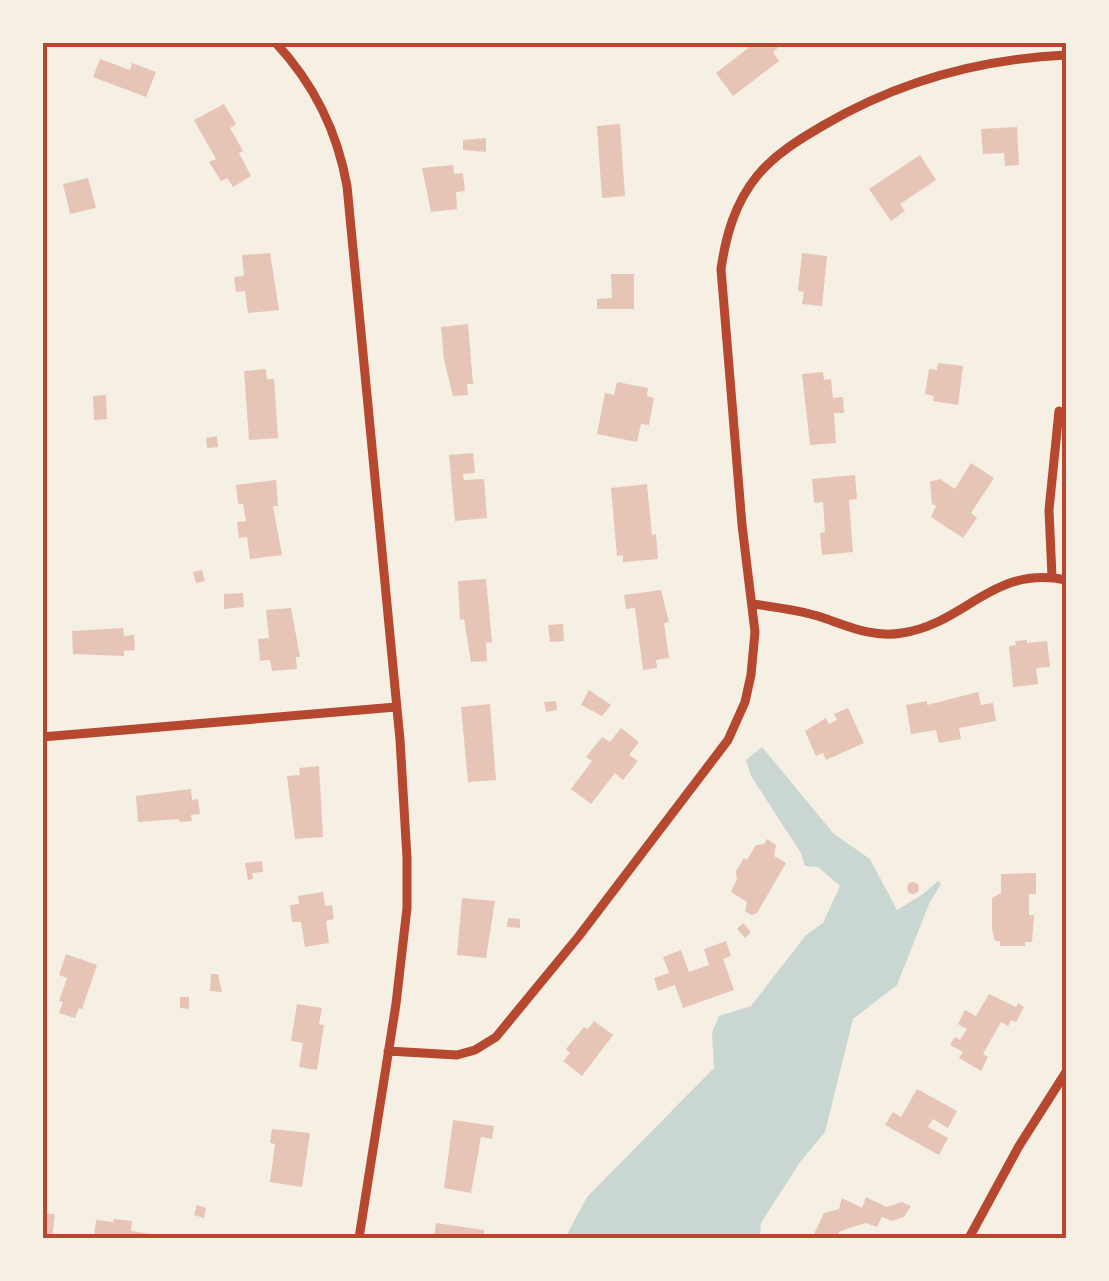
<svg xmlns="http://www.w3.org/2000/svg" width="1109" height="1281" font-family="Spectral,serif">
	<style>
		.water { fill: #c9d6d2 }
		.building { fill: #e6c5b7 }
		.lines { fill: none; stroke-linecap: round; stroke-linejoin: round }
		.minor { stroke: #b5482f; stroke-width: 9 }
		.neatline { fill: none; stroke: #b5482f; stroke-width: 4 }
	</style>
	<rect width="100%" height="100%" fill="#f6efe4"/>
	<!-- water -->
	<path class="water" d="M 762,747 L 834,834 L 870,859 L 897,910 L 923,894 L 938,881 L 941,884 L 929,904 L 897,985 L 853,1019 L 825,1132 L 800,1162 L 761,1223 L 760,1238 L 565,1238 L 587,1197 L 714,1068 L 712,1032 L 719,1016 L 751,1006 L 806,935 L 823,923 L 840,886 L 818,867 L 805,866 L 801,853 L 751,776 L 746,760 Z"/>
	<!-- building -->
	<path class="building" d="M 756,42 L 785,42 L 773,52 L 779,61 L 733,96 L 716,73 Z
		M 100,59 L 130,70 L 132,63 L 156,72 L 146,97 L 93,77 Z
		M 224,104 L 236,124 L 230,128 L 243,151 L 239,153 L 251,176 L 233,187 L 227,178 L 221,181 L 209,162 L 216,159 L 194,120 Z
		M 620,124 L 625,196 L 602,198 L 597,126 Z
		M 1017,127 L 1019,165 L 1005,166 L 1004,153 L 983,154 L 981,129 Z
		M 486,138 L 486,152 L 463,150 L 463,140 Z
		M 920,155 L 936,180 L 900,204 L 905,211 L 891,221 L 869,189 Z
		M 453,165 L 454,174 L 463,173 L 465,191 L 456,192 L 457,209 L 431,212 L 422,168 Z
		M 88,178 L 96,208 L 70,214 L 63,184 Z
		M 270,253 L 279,310 L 248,313 L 245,291 L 236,292 L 234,277 L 244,276 L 242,255 Z
		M 802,253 L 827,256 L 822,306 L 802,304 L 804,292 L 798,291 Z
		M 611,274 L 634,274 L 634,309 L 597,309 L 597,299 L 612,298 Z
		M 468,324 L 473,384 L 467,384 L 468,395 L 453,396 L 444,360 L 441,327 Z
		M 938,363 L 963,366 L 958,405 L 933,401 L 934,396 L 925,394 L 929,369 L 937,370 Z
		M 266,369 L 267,379 L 274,379 L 278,438 L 249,440 L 244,371 Z
		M 823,372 L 824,380 L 831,379 L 833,398 L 843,397 L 844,413 L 834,413 L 836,443 L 810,445 L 802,374 Z
		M 617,382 L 648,388 L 647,396 L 654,398 L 649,425 L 641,424 L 637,442 L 597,434 L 605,393 L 614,395 Z
		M 106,395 L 107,419 L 94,420 L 93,396 Z
		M 217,436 L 218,447 L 207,448 L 206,438 Z
		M 473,453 L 475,473 L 463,474 L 464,480 L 484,479 L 487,518 L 455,521 L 449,455 Z
		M 971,463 L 994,478 L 971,513 L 977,518 L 963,538 L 931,517 L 936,506 L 932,504 L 930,482 L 940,479 L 955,489 Z
		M 855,475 L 857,499 L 849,500 L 853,552 L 822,555 L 820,533 L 825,532 L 823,502 L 814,503 L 812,479 Z
		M 276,480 L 278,506 L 273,506 L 282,555 L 250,559 L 247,537 L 239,538 L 237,522 L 246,521 L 243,504 L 238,504 L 236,485 Z
		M 647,484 L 652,535 L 656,534 L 658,559 L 623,562 L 623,555 L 617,556 L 611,488 Z
		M 202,570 L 205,581 L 196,583 L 193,572 Z
		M 486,579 L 492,642 L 486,643 L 487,661 L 471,662 L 464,619 L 460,620 L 458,581 Z
		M 661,590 L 669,622 L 664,623 L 669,658 L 656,660 L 657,668 L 643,670 L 635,608 L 626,609 L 624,595 Z
		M 243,593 L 244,607 L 224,609 L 224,594 Z
		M 291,608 L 300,657 L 296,657 L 297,669 L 272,671 L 270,660 L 260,661 L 258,639 L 269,638 L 266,610 Z
		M 563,624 L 564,641 L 550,642 L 548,625 Z
		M 123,628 L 124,636 L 134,635 L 135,650 L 124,651 L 124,656 L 73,654 L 72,631 Z
		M 1027,640 L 1027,643 L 1047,641 L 1050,667 L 1036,668 L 1038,684 L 1013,687 L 1009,646 L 1016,645 L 1015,641 Z
		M 589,690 L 611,705 L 602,716 L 581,705 Z
		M 978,692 L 981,705 L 993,703 L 996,721 L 959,728 L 961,739 L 939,743 L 936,730 L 911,734 L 906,705 L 927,701 L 927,705 Z
		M 556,701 L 557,710 L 546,712 L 544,702 Z
		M 490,704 L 496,780 L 468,782 L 461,707 Z
		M 848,708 L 864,743 L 826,760 L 823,753 L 816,756 L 805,731 L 826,718 L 829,724 L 837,720 L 834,714 Z
		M 621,728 L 639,742 L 629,755 L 638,761 L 623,780 L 615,773 L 591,804 L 571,789 L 592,761 L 586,757 L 602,737 L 610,742 Z
		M 319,766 L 323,837 L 295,839 L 287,776 L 300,775 L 299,768 Z
		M 191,789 L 192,800 L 198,799 L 200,814 L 191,815 L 192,821 L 180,822 L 179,819 L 138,822 L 136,796 Z
		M 767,839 L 776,845 L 774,856 L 786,863 L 757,913 L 751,915 L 745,911 L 747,902 L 731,892 L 737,879 L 736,871 L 744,858 L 747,860 L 756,845 L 764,844 Z
		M 262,861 L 263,872 L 252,873 L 253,879 L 248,880 L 245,863 Z
		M 1036,873 L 1036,894 L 1029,894 L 1029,915 L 1034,915 L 1032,942 L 1025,942 L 1025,946 L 1000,946 L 1000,941 L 995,941 L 992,929 L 992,898 L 1001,893 L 1001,874 Z
		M907 888a6 6 0 1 1 12 0a6 6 0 1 1-12 0Z
		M 323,892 L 325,906 L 332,905 L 334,919 L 326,921 L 329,943 L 305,947 L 301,922 L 292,922 L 290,905 L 299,904 L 298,896 Z
		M 462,898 L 495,901 L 486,958 L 457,955 Z
		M 508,918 L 520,919 L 520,928 L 507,927 Z
		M 743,923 L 751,932 L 745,938 L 737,929 Z
		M 726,941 L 731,956 L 723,959 L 734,990 L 683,1008 L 675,985 L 658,991 L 654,978 L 669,973 L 663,957 L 681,950 L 689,972 L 709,965 L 704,949 Z
		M 66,954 L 97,965 L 82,1009 L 79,1008 L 75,1018 L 59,1013 L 63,1002 L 59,1001 L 67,978 L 59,975 Z
		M 211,974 L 218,974 L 222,992 L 210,991 Z
		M 989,994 L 1016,1007 L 1018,1003 L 1024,1007 L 1016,1022 L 1011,1020 L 1008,1026 L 1001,1022 L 983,1054 L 988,1057 L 981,1071 L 959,1058 L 963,1052 L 950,1045 L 955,1037 L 960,1040 L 967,1029 L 958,1024 L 965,1010 L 976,1016 Z
		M 180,997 L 189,997 L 189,1009 L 180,1008 Z
		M 297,1004 L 322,1008 L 319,1024 L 324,1025 L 317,1070 L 299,1067 L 303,1043 L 291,1041 Z
		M 594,1021 L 613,1035 L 582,1076 L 563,1061 L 570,1053 L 566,1049 L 584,1027 L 588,1029 Z
		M 917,1089 L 957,1111 L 948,1128 L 933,1119 L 928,1127 L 948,1138 L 939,1155 L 885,1125 L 893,1112 L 901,1117 Z
		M 453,1120 L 494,1126 L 492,1139 L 481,1137 L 471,1193 L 444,1188 Z
		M 272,1129 L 310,1133 L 302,1187 L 270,1182 L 275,1144 L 270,1143 Z
		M 866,1197 L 886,1207 L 902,1202 L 911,1206 L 904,1217 L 892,1221 L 882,1217 L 877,1227 L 866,1223 L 852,1227 L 839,1232 L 836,1238 L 814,1234 L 824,1213 L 839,1209 L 842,1198 L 862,1208 Z
		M 197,1205 L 206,1208 L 204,1218 L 194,1215 Z
		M 42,1213 L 55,1214 L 52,1238 L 42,1238 Z
		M 114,1219 L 132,1221 L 131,1231 L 158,1235 L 157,1238 L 94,1238 L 96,1220 L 113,1222 Z
		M 436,1223 L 484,1230 L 483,1238 L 434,1238 Z"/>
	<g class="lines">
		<!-- minor -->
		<path class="minor" d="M 275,42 C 314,84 337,130 347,186 L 400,740 L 407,858 L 407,908 L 396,1004 L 359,1238
			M 1052,577 L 1049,510 L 1059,411
			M 753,604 C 775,607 799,610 821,617 C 848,626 872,638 902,633 C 967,623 992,565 1066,580
			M 42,737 L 396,707
			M 388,1051 L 457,1055 L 475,1050 L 496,1037 L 579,936 L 728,740 L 745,702 L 751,675 L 755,632 L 742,525 L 721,269 C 726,235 735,203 757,176 C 775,154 800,139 824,125 C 899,81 980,59 1066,55
			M 969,1238 L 1019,1146 L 1066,1072"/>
	</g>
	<!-- border -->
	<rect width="1109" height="1281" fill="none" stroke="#f6efe4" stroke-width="90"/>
	<rect x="45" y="45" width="1019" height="1191" class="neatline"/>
</svg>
